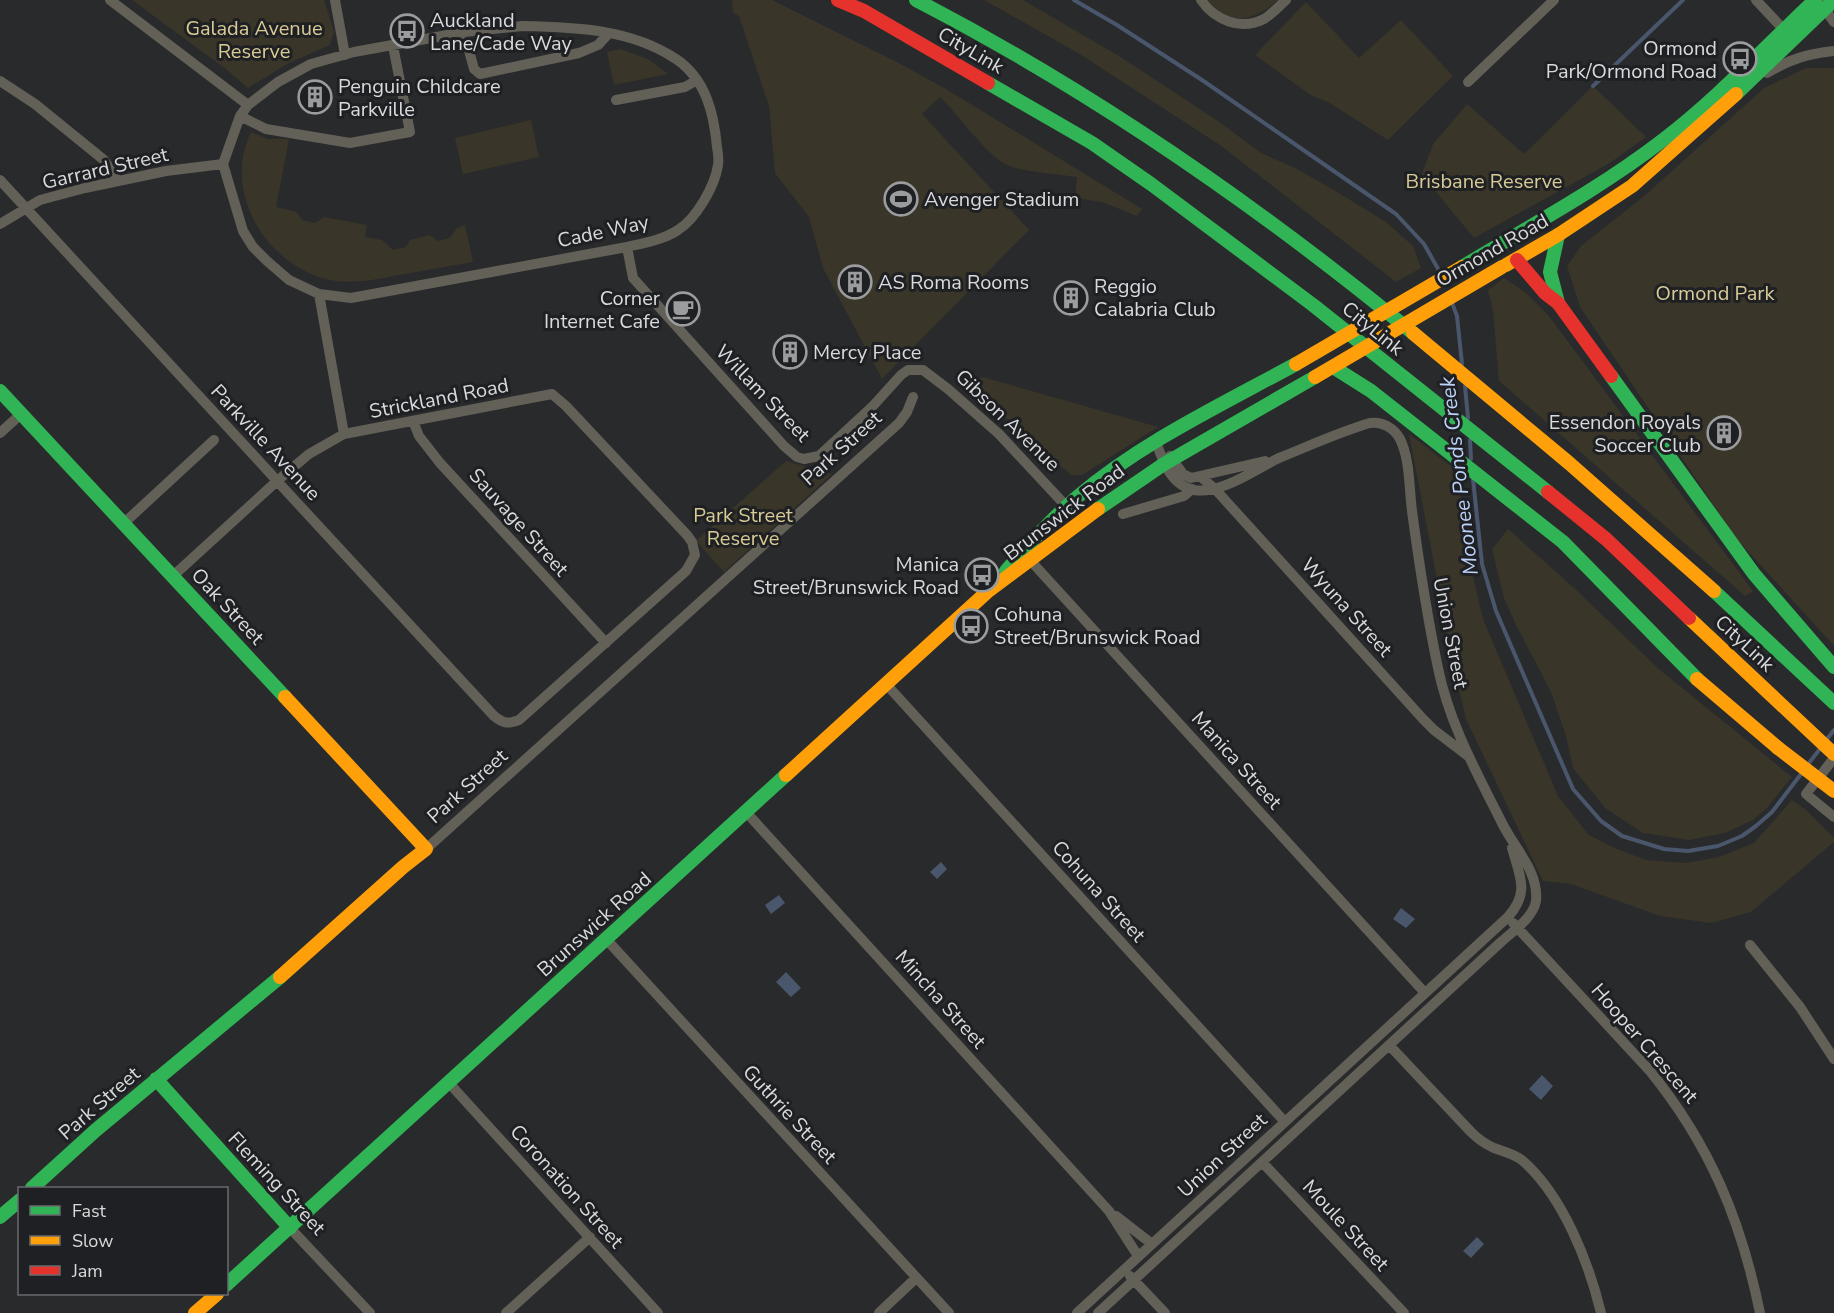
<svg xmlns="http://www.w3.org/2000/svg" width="1834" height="1313" font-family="'Nunito Sans',sans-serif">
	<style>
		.green { fill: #393528 }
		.water { fill: #49566c }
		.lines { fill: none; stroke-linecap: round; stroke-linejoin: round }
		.stream { stroke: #49566c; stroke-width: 4 }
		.street { stroke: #626057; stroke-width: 10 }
		.fast { stroke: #30b455; stroke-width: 14 }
		.slow { stroke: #ff9f0a; stroke-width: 14 }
		.jam { stroke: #e5322d; stroke-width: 14 }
		.slow-bridge { stroke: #ff9f0a; stroke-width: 14 }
		.labels { text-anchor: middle; stroke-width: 6; stroke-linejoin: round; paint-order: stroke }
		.poi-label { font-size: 20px; fill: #d9dadc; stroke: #1f2023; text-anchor: start }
		.park-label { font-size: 20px; fill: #d8cb95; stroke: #1f2023 }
		.street-label { font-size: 20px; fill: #d9dadc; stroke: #1f2023 }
		.water-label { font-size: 21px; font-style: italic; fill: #bdd3f9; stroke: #1f2023 }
	</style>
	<rect width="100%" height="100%" fill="#292a2c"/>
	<!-- green -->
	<path class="green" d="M 132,0 L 324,0 L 334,32 L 330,45 L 289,63 L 248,88 L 227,70 Z
		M 732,0 L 772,0 L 897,62 L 946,89 L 1142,209 L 1137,216 L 1102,202 L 1075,198 L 1077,177 C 1058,174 1024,172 1007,165 C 986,155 958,114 940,97 L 922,114 L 1029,230 L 882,379 L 823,268 L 809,217 L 775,173 L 769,106 L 739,16 L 733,13 Z
		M 984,0 L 1023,0 L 1119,56 L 1218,121 L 1261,153 L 1295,168 L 1334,190 L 1386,222 L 1413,246 L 1421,268 L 1396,282 L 1220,145 L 1078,53 Z
		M 1208,0 L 1278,0 C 1254,21 1230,27 1208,0 Z
		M 1306,2 L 1359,58 L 1401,20 L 1453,76 L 1388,140 L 1328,102 L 1312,96 L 1255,55 Z
		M 620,49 L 648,59 L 668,74 L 614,85 L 607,52 Z
		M 1806,68 L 1834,68 L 1834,646 L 1736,538 L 1580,307 L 1567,266 L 1581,246 L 1643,197 L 1764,88 Z
		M 1593,86 L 1646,137 L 1610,163 L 1474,238 L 1436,192 L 1420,179 L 1433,144 L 1467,104 L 1524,154 Z
		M 531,120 L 539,157 L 463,174 L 455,138 Z
		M 251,132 L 268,139 L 289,139 L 276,207 L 297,212 L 302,220 L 315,223 L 324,217 L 367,225 L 365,237 L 382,240 L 393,250 L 406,247 L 410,240 L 430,235 L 438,241 L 450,238 L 457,228 L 465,225 L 473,262 C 450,266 427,270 405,274 C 382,278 360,284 336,281 C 301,277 266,248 252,216 C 239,189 238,159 251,132 Z
		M 1504,278 L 1525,292 L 1549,316 L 1753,591 L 1745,596 L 1499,381 L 1493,310 L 1488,290 Z
		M 983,377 L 1158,427 L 1082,475 L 1071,475 L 968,385 L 976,379 Z
		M 1409,434 L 1456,470 L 1472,572 L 1483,619 L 1558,796 L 1588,834 L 1612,847 L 1646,860 L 1686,863 L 1719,857 L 1754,843 L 1792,800 L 1806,810 L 1834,838 L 1834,842 L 1751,912 L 1711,923 L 1660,916 L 1571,884 L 1543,881 L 1466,719 L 1454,668 Z
		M 786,461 L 832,474 L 724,572 L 696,541 Z
		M 1508,529 L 1573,587 L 1660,670 L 1792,777 L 1767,808 L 1753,820 L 1725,833 L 1689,840 L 1643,833 L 1605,808 L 1573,768 L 1566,736 L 1551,692 L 1516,625 L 1504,598 L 1492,549 Z"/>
	<!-- water -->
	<path class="water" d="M 941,862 L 947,869 L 937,879 L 930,872 Z
		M 779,895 L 785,903 L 771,914 L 765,905 Z
		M 1401,908 L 1415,919 L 1406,928 L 1393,919 Z
		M 786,972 L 801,988 L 791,997 L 776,982 Z
		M 1542,1075 L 1553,1086 L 1541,1100 L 1529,1089 Z
		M 1477,1237 L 1484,1244 L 1471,1258 L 1463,1251 Z"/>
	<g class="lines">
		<!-- stream -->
		<path class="stream" d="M 1074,0 L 1117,25 L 1202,80 L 1396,214 L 1424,244 L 1441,274
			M 1593,86 L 1683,0
			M 1452,303 L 1457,316 L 1462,364
			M 1465,386 L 1468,418
			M 1470,440 L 1471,459
			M 1473,479 L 1482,564 L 1496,611 L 1573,789 L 1601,821 L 1622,836 L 1664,849 L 1688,851 L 1718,846 L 1742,836 L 1756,826 L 1772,812 L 1801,774
			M 1827,739 L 1834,730
			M 1809,763 L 1819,750"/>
		<!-- street -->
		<path class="street" d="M 110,0 L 248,105
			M 335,0 L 345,55
			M 1201,0 C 1215,20 1240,31 1264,19 C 1272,14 1279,6 1286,0
			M 1756,0 L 1786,32
			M 1825,3 L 1829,15 L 1834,22
			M 522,26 C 575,27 631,29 676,59 C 706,79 714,114 717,147 C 718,153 719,160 718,165 C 715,186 696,219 678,230 C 663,240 644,243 627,247 L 351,298 L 319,294 L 289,280 L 267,261 L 253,247 L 243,231 L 223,164 L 240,116 L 248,105 L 278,82 L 311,64 L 354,52 L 464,32 Z
			M 464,32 L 474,69 L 480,74 L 579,53 L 598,45 L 609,33
			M 1767,73 C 1790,59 1807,54 1834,51
			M 0,81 L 35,104 L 104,160 L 118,181
			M 1468,82 L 1554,0
			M 616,100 L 685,87 L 697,80
			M 240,116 L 266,129 L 350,143 L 410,132 L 393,46
			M 0,180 L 269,472 L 277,481 L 494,716 C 504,724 508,724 519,720 L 686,571 L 695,555 L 692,542 L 687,535 L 566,406 L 552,394 L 344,434 L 309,454 L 277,481 L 173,576
			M 0,224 L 40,200 L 85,188 L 166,171 L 223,164
			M 627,247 L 633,278 L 784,446 L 797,457 L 804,459 L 819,456 L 872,407 L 901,375 L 908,370 L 923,370 L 948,389 L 999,434 L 1067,507
			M 319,294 L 344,434
			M 413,421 L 419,436 L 440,463 L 606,643
			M 0,433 L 21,414
			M 1170,456 L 1183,474 L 1191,478 L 1265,461
			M 1201,477 L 1215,489 L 1423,719 L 1434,730 L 1468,756
			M 1123,514 L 1184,496 L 1192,489
			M 123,524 L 214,440
			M 1029,559 L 1425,993
			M 886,684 L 1285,1122
			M 1834,758 L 1806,794 L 1834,817
			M 746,812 L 1109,1211 L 1138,1256
			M 426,849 L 899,423 L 907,412 L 913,397
			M 1513,923 L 1650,1071 C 1710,1145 1741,1220 1760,1313
			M 606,939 L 949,1313
			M 1750,945 L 1800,1007 L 1834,1059
			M 1389,1045 L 1471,1132 C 1478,1139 1485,1144 1494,1148 C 1504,1152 1515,1154 1523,1161 C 1563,1196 1589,1263 1601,1313
			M 449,1083 L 658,1313
			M 1262,1162 L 1404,1313
			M 1116,1216 L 1152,1244
			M 290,1228 L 370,1313
			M 1130,1276 L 1165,1313
			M 506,1313 L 590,1237
			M 879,1313 L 916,1278
			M 1077,1313 L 1508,917 C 1530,892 1520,877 1512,848
			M 1098,1313 L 1501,942 C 1513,931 1533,918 1536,901 C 1539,871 1514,848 1502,823 C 1477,773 1449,723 1438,668 C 1427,616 1419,563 1412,511 C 1409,488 1410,459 1400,439 C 1394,428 1382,421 1370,423 C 1339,432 1309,446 1279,458 C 1256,469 1220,495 1194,490 C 1171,485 1163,462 1156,442"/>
		<!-- fast -->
		<path class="fast" d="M 916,0 C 1094,92 1258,206 1413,333
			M 988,83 L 1092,143 L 1151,184 L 1313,305 L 1548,492
			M 1736,94 L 1834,0
			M 1558,235 L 1550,272 L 1558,303
			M 1462,267 C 1530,226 1601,188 1663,140 C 1718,98 1765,47 1815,0
			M 1333,367 L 1371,391 L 1563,542 L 1697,679
			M 1611,376 L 1754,574 L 1834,667
			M 0,391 L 285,697
			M 1098,509 L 1164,464 L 1315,377
			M 1006,571 C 1028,545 1050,520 1076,498 C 1142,442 1221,405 1296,364
			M 1714,591 L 1834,703
			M 156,1079 L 290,1228
			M 32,1188 L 96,1130 L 280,977
			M 0,1217 L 20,1200
			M 226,1285 L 786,775"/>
		<!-- slow -->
		<path class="slow" d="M 1506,265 L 1558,235 L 1632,186 L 1736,94
			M 1413,333 L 1569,463 L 1714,591
			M 1689,618 L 1834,754
			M 1697,679 L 1778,748
			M 786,775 L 987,592 L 1098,509
			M 280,977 L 403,867 L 426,849 L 285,697
			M 195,1313 L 217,1294"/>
		<!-- jam -->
		<path class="jam" d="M 838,0 L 864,11 L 988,83
			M 1517,260 L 1545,293 L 1558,303 L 1611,376
			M 1548,492 L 1606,539 L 1689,618"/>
		<!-- slow-bridge -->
		<path class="slow-bridge" d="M 1296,364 L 1462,267
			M 1315,377 L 1502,267
			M 1778,748 L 1834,791"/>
	</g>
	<!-- icons -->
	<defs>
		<g id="bus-ring" transform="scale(1.725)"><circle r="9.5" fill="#1f2023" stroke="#9b9c9e" stroke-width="1.5"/><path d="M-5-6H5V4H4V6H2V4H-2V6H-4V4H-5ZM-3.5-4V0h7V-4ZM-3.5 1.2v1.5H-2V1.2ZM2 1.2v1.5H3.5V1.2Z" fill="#9b9c9e"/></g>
		<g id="building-ring" transform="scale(1.725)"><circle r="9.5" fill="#1f2023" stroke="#9b9c9e" stroke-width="1.5"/><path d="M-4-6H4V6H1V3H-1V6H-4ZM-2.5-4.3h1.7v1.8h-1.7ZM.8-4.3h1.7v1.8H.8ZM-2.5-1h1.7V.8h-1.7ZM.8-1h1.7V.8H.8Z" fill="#9b9c9e"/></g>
		<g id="stadium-ring" transform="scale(1.725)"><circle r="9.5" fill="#1f2023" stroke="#9b9c9e" stroke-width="1.5"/><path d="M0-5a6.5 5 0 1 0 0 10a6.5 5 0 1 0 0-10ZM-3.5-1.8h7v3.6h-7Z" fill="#9b9c9e"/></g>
		<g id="cafe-ring" transform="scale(1.725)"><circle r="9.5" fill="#1f2023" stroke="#9b9c9e" stroke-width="1.5"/><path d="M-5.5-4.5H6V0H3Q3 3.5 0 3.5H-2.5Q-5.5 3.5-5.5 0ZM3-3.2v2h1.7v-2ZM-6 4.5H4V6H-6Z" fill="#9b9c9e"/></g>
	</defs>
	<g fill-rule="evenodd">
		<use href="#bus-ring" x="407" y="31"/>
		<use href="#bus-ring" x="1740" y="59"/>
		<use href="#building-ring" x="315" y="97"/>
		<use href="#stadium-ring" x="901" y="199"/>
		<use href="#building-ring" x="855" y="282"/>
		<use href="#building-ring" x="1071" y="298"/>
		<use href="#cafe-ring" x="683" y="309"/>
		<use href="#building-ring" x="790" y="352"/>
		<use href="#building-ring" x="1724" y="433"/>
		<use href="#bus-ring" x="982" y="575"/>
		<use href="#bus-ring" x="971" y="626"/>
	</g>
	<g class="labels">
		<!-- poi labels -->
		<g class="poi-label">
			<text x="430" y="27">Auckland<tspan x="430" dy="23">Lane/Cade Way</tspan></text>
			<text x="1717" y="55" text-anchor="end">Ormond<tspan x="1717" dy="23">Park/Ormond Road</tspan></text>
			<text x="338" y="93">Penguin Childcare<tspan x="338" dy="23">Parkville</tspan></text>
			<text x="924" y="206">Avenger Stadium</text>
			<text x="878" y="289">AS Roma Rooms</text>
			<text x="1094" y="293">Reggio<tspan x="1094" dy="23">Calabria Club</tspan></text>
			<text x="660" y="305" text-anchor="end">Corner<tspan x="660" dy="23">Internet Cafe</tspan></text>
			<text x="813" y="359">Mercy Place</text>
			<text x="1701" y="429" text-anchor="end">Essendon Royals<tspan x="1701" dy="23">Soccer Club</tspan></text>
			<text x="959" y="571" text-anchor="end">Manica<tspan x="959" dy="23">Street/Brunswick Road</tspan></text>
			<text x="994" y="621">Cohuna<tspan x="994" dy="23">Street/Brunswick Road</tspan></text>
		</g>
		<!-- park labels -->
		<g class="park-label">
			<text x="254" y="35">Galada Avenue<tspan x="254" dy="23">Reserve</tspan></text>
			<text x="1484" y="188">Brisbane Reserve</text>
			<text x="1715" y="300">Ormond Park</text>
			<text x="743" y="522">Park Street<tspan x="743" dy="23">Reserve</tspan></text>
		</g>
		<!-- street labels -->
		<g class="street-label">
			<text transform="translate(971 50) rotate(30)" y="7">CityLink</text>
			<text transform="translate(105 168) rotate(-13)" y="7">Garrard Street</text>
			<text transform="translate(603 231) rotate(-12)" y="7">Cade Way</text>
			<text transform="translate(1492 250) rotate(-30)" y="7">Ormond Road</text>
			<text transform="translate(1373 328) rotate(39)" y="7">CityLink</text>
			<text transform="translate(763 393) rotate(46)" y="7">Willam Street</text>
			<text transform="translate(439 398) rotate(-11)" y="7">Strickland Road</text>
			<text transform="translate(1008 420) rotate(44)" y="7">Gibson Avenue</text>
			<text transform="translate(266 442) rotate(47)" y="7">Parkville Avenue</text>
			<text transform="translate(841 448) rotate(-42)" y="7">Park Street</text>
			<text transform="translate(1064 512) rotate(-37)" y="7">Brunswick Road</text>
			<text transform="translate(519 522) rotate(48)" y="7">Sauvage Street</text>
			<text transform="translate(228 606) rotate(47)" y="7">Oak Street</text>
			<text transform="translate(1347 607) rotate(48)" y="7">Wyuna Street</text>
			<text transform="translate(1451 633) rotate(79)" y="7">Union Street</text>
			<text transform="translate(1745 643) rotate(43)" y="7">CityLink</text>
			<text transform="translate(1237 760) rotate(48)" y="7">Manica Street</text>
			<text transform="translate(467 786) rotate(-42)" y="7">Park Street</text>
			<text transform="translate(1099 891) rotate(48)" y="7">Cohuna Street</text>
			<text transform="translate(594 924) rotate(-42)" y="7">Brunswick Road</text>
			<text transform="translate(941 999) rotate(48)" y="7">Mincha Street</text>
			<text transform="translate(1645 1043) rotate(49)" y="7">Hooper Crescent</text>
			<text transform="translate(99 1103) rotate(-41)" y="7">Park Street</text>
			<text transform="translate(790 1114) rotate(47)" y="7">Guthrie Street</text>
			<text transform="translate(1222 1155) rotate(-43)" y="7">Union Street</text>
			<text transform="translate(277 1183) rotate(47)" y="7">Fleming Street</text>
			<text transform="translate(567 1186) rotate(48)" y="7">Coronation Street</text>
			<text transform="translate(1346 1225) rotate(47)" y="7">Moule Street</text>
		</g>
		<!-- water labels -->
		<g class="water-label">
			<text transform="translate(1459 476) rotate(-97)" y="7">Moonee Ponds Creek</text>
		</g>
	</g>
	<!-- legend -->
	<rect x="18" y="1187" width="210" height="108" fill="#1f2023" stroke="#696a6d" stroke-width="1.5"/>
	<rect x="30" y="1206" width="30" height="9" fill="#30b455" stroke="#696a6d" stroke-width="1.5"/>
	<text x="72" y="1217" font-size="18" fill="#d9dadc">Fast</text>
	<rect x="30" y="1236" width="30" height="9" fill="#ff9f0a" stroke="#696a6d" stroke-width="1.5"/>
	<text x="72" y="1247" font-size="18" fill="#d9dadc">Slow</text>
	<rect x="30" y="1266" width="30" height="9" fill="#e5322d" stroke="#696a6d" stroke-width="1.5"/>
	<text x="72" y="1277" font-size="18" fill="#d9dadc">Jam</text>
</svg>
